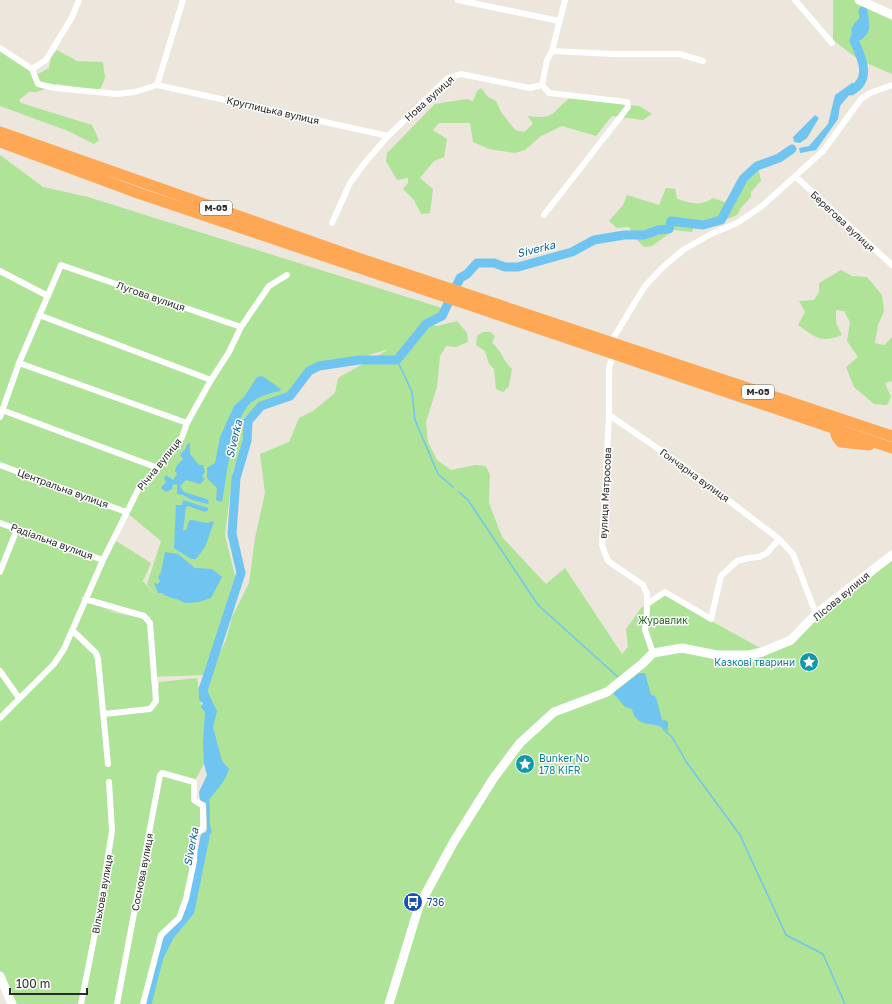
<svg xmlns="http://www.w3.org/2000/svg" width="892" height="1004" font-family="'Golos Text',sans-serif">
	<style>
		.green { fill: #aee398; fill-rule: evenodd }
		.water { fill: #6fc5ef }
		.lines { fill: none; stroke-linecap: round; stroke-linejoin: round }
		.stream { stroke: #6fc5ef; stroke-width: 1.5 }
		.river { stroke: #6fc5ef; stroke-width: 9 }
		.street { stroke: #fff; stroke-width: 6 }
		.secondary { stroke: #fff; stroke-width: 9 }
		.highway { stroke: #fea855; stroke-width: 11 }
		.labels { text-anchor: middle; stroke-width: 3; stroke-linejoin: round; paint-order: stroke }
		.shield { fill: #fff; stroke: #6a6a6a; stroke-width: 1 }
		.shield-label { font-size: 9px; font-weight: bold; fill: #2a2a2a }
		.street-label { font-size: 10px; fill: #2a2a2a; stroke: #fff }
		.park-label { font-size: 10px; fill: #26671a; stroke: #fff }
		.culture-label { font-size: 10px; fill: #0d838f; stroke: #fff; text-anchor: end }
		.transit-label { font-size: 10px; fill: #164399; stroke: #fff; text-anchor: start }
		.water-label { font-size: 11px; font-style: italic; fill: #0d629b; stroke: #fff }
	</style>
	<rect width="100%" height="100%" fill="#ece6dc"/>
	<!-- green -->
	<path class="green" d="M 833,0 L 856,0 L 892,20 L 892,74 L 859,60 L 833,40 Z
		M 0,50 L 38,74 L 49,68 L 51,57 L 57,50 L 77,61 L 103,62 L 105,78 L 101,88 L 96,90 L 57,84 L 37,92 L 29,92 L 19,100 L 21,103 L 92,125 L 99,140 L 94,144 L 68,131 L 0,106 Z
		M 481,88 L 488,97 L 496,101 L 501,112 L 515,130 L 524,132 L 533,124 L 528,116 C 556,120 551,112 570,98 L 639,106 L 652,114 L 643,120 L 612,116 L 596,136 L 562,126 L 541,136 L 525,150 L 515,153 L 489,149 L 473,142 L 470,123 L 439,123 L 433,130 L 447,139 L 444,157 L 434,161 L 420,178 L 433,189 L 430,213 L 421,214 L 414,200 L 403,189 L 408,183 L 408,178 L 397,180 L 386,161 L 387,153 L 435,104 L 466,99 L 473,101 L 477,91 Z
		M 0,155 L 43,187 L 88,197 L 442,308 L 442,316 L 428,325 L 437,326 L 457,321 L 467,333 L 468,342 L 456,347 L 446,346 L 440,356 L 437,387 L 426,422 L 428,442 L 437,460 L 451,470 L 475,465 L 486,466 L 490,475 L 489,503 L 502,537 L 546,584 L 565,568 L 622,654 L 628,647 L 626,629 L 641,608 L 664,595 L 762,649 L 774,649 L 892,558 L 892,1004 L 147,1004 L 159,957 L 170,935 L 190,911 L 203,843 L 208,828 L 207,808 L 213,774 L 209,720 L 201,690 L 226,640 L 232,617 L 249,583 L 255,538 L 265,493 L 260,454 L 289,442 L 299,418 L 313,411 L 335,393 L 338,378 L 389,349 L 366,356 L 323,362 L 308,369 L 288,392 L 258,404 L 244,418 L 242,448 L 233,470 L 225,535 L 235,576 L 205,675 L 151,677 L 157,707 L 159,682 L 197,678 L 201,703 L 205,712 L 204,764 L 194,782 L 194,800 L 203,806 L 203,828 L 195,834 L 194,861 L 179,918 L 161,935 L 143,1004 L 12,1004 L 0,976 ZM 126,512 L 161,541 L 147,584 L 156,596 L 143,581 L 151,563 L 113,539 ZM 99,609 L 150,617 L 151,615 L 150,620 Z
		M 759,171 L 761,181 L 751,192 L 751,197 L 741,208 L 737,215 L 709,227 L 694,227 L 692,232 L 674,230 L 652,246 L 644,247 L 635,238 L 629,227 L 617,228 L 609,221 L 623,205 L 627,195 L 659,205 L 666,188 L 675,189 L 677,199 C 692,203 699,207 713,198 L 724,202 L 736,199 L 744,184 Z
		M 841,270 L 852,276 L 867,277 L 882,295 L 884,311 L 878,325 L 875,343 L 884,345 L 892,337 L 892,381 L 885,383 L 891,397 L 887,405 L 874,404 L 854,387 L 846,367 L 858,357 L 847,341 L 850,322 L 844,311 L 836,310 L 836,323 L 842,335 C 821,344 815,337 798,325 L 805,312 L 799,301 L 814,300 L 819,292 L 819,283 Z
		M 483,332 L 490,332 L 495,336 L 492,343 C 503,352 502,360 512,369 L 509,386 L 503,392 L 496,389 L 494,369 L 489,364 L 485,351 L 476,345 L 477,336 Z"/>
	<!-- water -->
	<path class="water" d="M 860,18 L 868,18 C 871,28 869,33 861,40 L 854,40 C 849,29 852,25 860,18 Z
		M 852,83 L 860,83 L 862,86 L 854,94 L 851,93 L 840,106 L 838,119 L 816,150 L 800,153 L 799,148 L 809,146 L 828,124 L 835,95 Z
		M 815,115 L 819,118 L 807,138 L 800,143 L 794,142 L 793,137 Z
		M 262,376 L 281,389 L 280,391 C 269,393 253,398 247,407 C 231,428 227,476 222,502 L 216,500 L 217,488 L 207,478 L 207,468 L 215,463 L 220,437 L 234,406 L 244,397 L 257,377 Z
		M 190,443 L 190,454 L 199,465 L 203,465 L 205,472 L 202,476 L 205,479 L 200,484 L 186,480 L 180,486 L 184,492 L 207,499 L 209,502 L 208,504 L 192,500 L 183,495 L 177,494 L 177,484 L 173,485 L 172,489 L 166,492 L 161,488 L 163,485 L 166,483 L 164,478 L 166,475 L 173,480 L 177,474 L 175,471 L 177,465 L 183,459 L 180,455 L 186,448 L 187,444 Z
		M 183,500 L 208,508 L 208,510 L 205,512 L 188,506 L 186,507 L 183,531 L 187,529 L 188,523 L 190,520 C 198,520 202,523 209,523 L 210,521 L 214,522 L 205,547 L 196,559 L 191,559 L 174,548 L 176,505 L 182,505 Z
		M 165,552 L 178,554 L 195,568 L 212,569 L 222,577 L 211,598 L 199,602 L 185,603 C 178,598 171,600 162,593 L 158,593 L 154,583 L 158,584 L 160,581 L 158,577 L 161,572 Z
		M 639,673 L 645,673 L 651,695 L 655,696 C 659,704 659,713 663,721 L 665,720 L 668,722 L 668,731 C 665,729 660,726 656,725 C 645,724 634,722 632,709 L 625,707 L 613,693 Z
		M 199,686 L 206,689 L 217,711 L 213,727 L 222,761 L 229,769 C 226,781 216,790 209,800 C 211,810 208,823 212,832 L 207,838 L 203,849 L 201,842 L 207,829 L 206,803 L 200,800 L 199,792 L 207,775 L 204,764 L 203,743 L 205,712 L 201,707 L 203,703 L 199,700 Z"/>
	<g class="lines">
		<!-- stream -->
		<path class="stream" d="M 397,360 L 412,392 L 415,420 L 438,474 L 453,487
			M 459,492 L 468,500 L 538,605 L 618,677
			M 663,729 L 672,737 L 687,763 L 740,835 L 786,935 L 823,954 L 845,1004"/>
		<!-- river -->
		<path class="river" d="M 851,91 C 873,79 861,57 854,40 L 864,18 L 863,11
			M 206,700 L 203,690 L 241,573 L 232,534 L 236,478 L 247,441 L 248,421 L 261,406 L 290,396 L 309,371 L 319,366 L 359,360 L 397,360 L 426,324 L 442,316 L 460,278 L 467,274 L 477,263 L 494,263 L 505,267 L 518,267 L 572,252 L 594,240 L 624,235 L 644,235 L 658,230 L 669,229 L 671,221 L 703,225 L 721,220 L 743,179 L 757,166 L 779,158 L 792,149
			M 147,1004 L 159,957 L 170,935 L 190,911 L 205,837"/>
		<!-- street -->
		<path class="street" d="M 458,0 L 559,21
			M 795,0 L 832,43
			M 0,48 L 32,69 L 38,84 L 55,88 L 117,94 L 135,92 L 157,85 L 388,136
			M 552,51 L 613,54 L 679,54 L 703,61
			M 32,69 L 46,60 L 72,17 L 79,0
			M 157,85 L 183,0
			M 542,85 L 549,93 L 627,102 L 628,107 L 544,215
			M 795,176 L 892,265
			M 332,223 L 350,183 L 363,165 L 388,136 L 448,78 L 461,74 L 530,88 L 542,85 L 547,60 L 552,51 L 565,0
			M 0,271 L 48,296
			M 39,315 L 211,380
			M 614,337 L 645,286 L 662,268 L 683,250 L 711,234 L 737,223 L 762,206 L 823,151 L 861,99 L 870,93 L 892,85
			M 611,361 L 609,367 L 609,415 L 602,545 L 608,561 L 643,585 L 647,594 L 647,610 L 645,630 L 653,653
			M 19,363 L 187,423
			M 2,410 L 158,468
			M 609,415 L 682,465 L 779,539 L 793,554 L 816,614
			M 0,417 L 19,363 L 61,265 L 241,327
			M 0,465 L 126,512
			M 0,523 L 103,560
			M 0,572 L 17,529
			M 85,599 L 144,616 L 150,623 L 156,701 L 150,709 L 104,714
			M 647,604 L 665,592 L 711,619 L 721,576 L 737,561 L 748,558 L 759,557 L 767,553 L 779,539
			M 72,630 L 96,653 L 98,659 L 108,764
			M 0,671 L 19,698
			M 0,718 L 54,664 L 64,649 L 103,560 L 138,490 L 170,454 L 182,437 L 187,423 L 211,380 L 229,352 L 241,327 L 269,286 L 287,275
			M 81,1004 L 99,913 L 112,831 L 109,782
			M 117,1004 L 160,775 L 162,773 L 194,782 L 194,800 L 203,806 L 203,828 L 195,834 L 194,861 L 186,899 L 179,918 L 161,935 L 143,1004"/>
		<!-- secondary -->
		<path class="secondary" d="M 859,0 L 892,15
			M 0,976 L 12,1004
			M 389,1004 L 419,906 L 453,843 L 493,779 L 520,743 L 554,712 L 607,692 L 642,664 L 653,653 L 682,648 L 717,655 L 749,655 L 762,652 L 791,640 L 816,614 L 892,555"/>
		<!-- highway -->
		<path class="highway" d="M 0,132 L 355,257 L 892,436
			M 0,142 L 138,193 L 892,448
			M 839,425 C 833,431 836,437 841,442 L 869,445"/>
	</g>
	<!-- icons -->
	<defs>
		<g id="sight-disc" transform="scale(1)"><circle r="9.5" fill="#0f9aa8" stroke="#fff"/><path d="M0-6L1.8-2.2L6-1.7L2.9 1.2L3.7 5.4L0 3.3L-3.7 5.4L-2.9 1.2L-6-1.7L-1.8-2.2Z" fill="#fff"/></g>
		<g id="bus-disc" transform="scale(1)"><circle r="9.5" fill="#1a4fb4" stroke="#fff"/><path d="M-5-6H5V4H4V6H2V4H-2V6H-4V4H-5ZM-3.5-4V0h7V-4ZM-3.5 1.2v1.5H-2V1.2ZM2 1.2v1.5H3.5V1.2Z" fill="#fff"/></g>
	</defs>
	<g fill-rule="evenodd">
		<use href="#sight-disc" x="809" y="662"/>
		<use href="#sight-disc" x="525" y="764"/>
		<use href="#bus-disc" x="413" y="902"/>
	</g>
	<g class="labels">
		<!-- shield labels -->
		<g class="shield">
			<rect x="200" y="201" width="32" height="14" rx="3"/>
			<rect x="742" y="385" width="32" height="14" rx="3"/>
		</g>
		<g class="shield-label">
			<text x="216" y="211">М-05</text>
			<text x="758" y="395">М-05</text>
		</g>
		<!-- street labels -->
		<g class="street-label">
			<text transform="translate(429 98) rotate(-42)" y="4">Нова вулиця</text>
			<text transform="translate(273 110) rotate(13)" y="4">Круглицька вулиця</text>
			<text transform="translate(843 221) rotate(43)" y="4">Берегова вулиця</text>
			<text transform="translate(151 296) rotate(19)" y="4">Лугова вулиця</text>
			<text transform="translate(159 464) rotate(-51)" y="4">Річна вулиця</text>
			<text transform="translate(695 475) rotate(36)" y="4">Гончарна вулиця</text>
			<text transform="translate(63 488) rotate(20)" y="4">Центральна вулиця</text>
			<text transform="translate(605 493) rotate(-87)" y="4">вулиця Матросова</text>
			<text transform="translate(52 541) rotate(20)" y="4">Радіальна вулиця</text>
			<text transform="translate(841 596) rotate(-40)" y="4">Лісова вулиця</text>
			<text transform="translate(142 872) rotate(-79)" y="4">Соснова вулиця</text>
			<text transform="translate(102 894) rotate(-80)" y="4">Вільхова вулиця</text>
		</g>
		<!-- park labels -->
		<g class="park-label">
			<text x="663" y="624">Журавлик</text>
		</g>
		<!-- culture labels -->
		<g class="culture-label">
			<text x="795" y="666">Казкові тварини</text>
			<text x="539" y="762" text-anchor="start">Bunker No<tspan x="539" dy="12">178 KIFR</tspan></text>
		</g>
		<!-- transit labels -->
		<g class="transit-label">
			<text x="427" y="906">736</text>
		</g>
		<!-- water labels -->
		<g class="water-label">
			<text transform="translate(536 249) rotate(-14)" y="4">Siverka</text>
			<text transform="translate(234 439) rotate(-77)" y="4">Siverka</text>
			<text transform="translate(191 847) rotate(-79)" y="4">Siverka</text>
		</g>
	</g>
	<!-- scale -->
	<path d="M10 988v6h77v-6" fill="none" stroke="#2a2a2a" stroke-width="2"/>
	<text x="16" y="988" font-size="12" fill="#2a2a2a" stroke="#ffffff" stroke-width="3" paint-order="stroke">100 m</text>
</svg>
